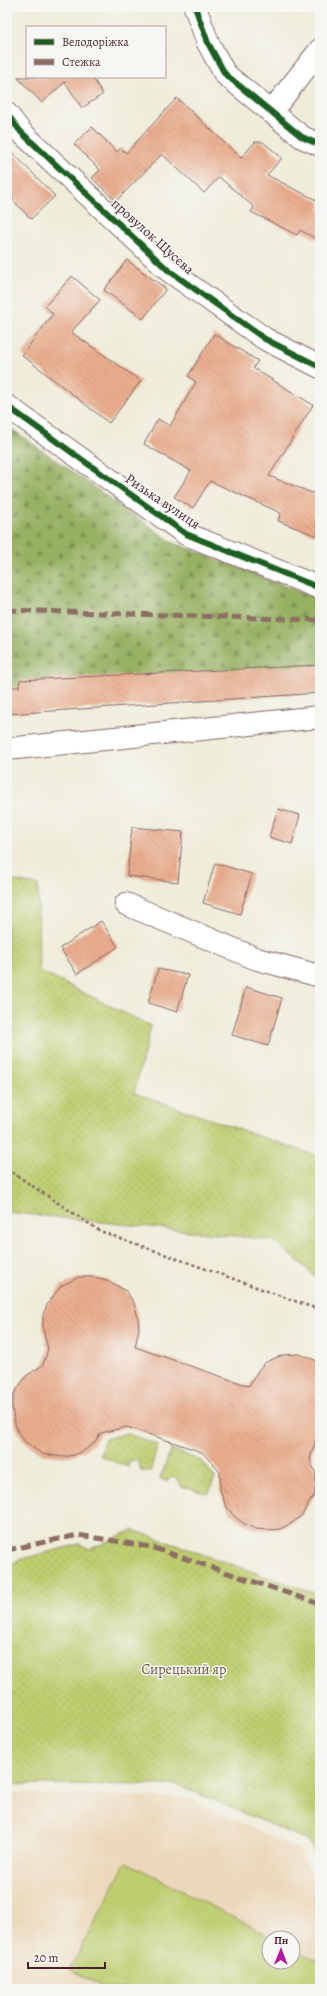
<svg xmlns="http://www.w3.org/2000/svg" width="327" height="1996" font-family="Alegreya,serif">
	<style>
		.built { fill: #ecd8ba; fill-rule: evenodd }
		.grass { fill: url(#grass-dots); stroke: #84764e }
		.forest { fill: url(#forest-firs); stroke: #706846 }
		.pitch { fill: #bdce70; stroke: #84764e }
		.building { fill: url(#building-back-hatch) }
		.lines { fill: none; stroke-linecap: round; stroke-linejoin: round }
		.minor-casing { stroke: #846768; stroke-width: 24 }
		.path { stroke: #846768; stroke-width: 2.5; stroke-dasharray: 3 3; stroke-linecap: butt }
		.minor { stroke: #fff; stroke-width: 22 }
		.quiet { stroke: #8d6e63; stroke-width: 5; stroke-dasharray: 10 5; stroke-linecap: butt }
		.cycleway-casing { stroke: #f6f6f2; stroke-width: 8 }
		.cycleway { stroke: #1b5e20; stroke-width: 6 }
		.labels { text-anchor: middle; stroke-width: 3; stroke-linejoin: round; paint-order: stroke }
		.street-label { font-size: 14px; fill: #4a1f2b; stroke: #f6f6f2 }
		.park-label { font-size: 14px; fill: #6c5440; stroke: #f6f6f2 }
	</style>
	<defs>
		<pattern id="grass-dots" width="8" height="8" patternUnits="userSpaceOnUse"><rect width="8" height="8" fill="#bdce70"/><path d="M2 2h.1M6 6h.1" fill="none" stroke="#a4b061" stroke-width="1.8" stroke-linecap="round"/></pattern>
		<pattern id="forest-firs" width="22" height="20" patternUnits="userSpaceOnUse"><rect width="22" height="20" fill="#96b162"/><path d="M5 1l3.5 6h-7zM16 11l3.5 6h-7z" fill="#7c8f51"/></pattern>
		<pattern id="building-back-hatch" width="6" height="6" patternUnits="userSpaceOnUse"><rect width="6" height="6" fill="#eaae8e"/><path d="M-1 5l2 2M0 0l6 6M5-1l2 2" fill="none" stroke="#ca957b"/></pattern>
	</defs>
	<rect width="100%" height="100%" fill="#f6f6f2"/>
	<filter id="ink" filterUnits="userSpaceOnUse"><feTurbulence type="fractalNoise" baseFrequency=".025" numOctaves="2"/><feDisplacementMap in="SourceGraphic" scale="8" xChannelSelector="R" yChannelSelector="G"/><feConvolveMatrix kernelMatrix="1 2 1 2 8 2 1 2 1" color-interpolation-filters="sRGB"/></filter>
	<filter id="wash" filterUnits="userSpaceOnUse"><feTurbulence type="fractalNoise" baseFrequency=".012" numOctaves="4" result="noise"/><feDisplacementMap in="SourceGraphic" scale="16" xChannelSelector="R" yChannelSelector="G"/><feGaussianBlur stdDeviation="0.9" result="paint"/><feColorMatrix in="noise" values="0 0 0 0 0 0 0 0 0 0 0 0 0 0 0 0 0 1.4 0 .05"/><feComposite in="paint" operator="in"/></filter>
	<g filter="url(#wash)">
		<rect width="100%" height="100%" fill="#efecd9"/>
		<!-- built -->
		<path class="built" d="M 7,1793 L 187,1798 L 298,1849 L 320,1890 L 320,1989 L 7,1989 ZM 269,1938 L 293,1938 L 293,1962 L 269,1962 Z"/>
		<!-- grass -->
		<path class="grass" d="M 9,880 L 38,885 L 39,971 L 151,1026 L 134,1093 L 320,1157 L 320,1280 L 273,1240 L 7,1212 L 7,891 Z
			M 126,1433 L 158,1445 L 150,1472 L 141,1471 L 139,1462 L 134,1460 L 129,1462 L 128,1467 L 100,1456 L 105,1439 Z
			M 171,1449 L 203,1462 L 215,1478 L 208,1494 L 181,1486 L 179,1480 L 172,1477 L 166,1481 L 160,1479 Z
			M 133,1530 L 320,1595 L 320,1863 L 309,1841 L 178,1785 L 7,1784 L 7,1567 L 18,1560 L 79,1544 L 90,1549 Z"/>
		<!-- forest -->
		<path class="forest" d="M 7,426 L 172,542 L 320,600 L 320,687 L 7,700 Z"/>
		<!-- pitch -->
		<path class="pitch" d="M 126,1862 L 274,1938 L 269,1938 L 269,1962 L 293,1962 L 293,1948 L 320,1962 L 320,1989 L 107,1989 L 70,1970 Z"/>
		<g id="blocks">
			<!-- building -->
			<path class="building" d="M 17,77 L 92,77 L 103,94 L 82,108 L 65,82 L 42,103 Z
				M 177,98 L 241,158 L 255,142 L 263,142 L 282,158 L 267,175 L 320,202 L 320,241 L 300,230 L 297,235 L 251,212 L 254,207 L 219,177 L 204,193 L 162,154 L 116,201 L 92,178 L 100,170 L 74,144 L 92,127 L 117,152 L 121,148 L 126,153 Z
				M 7,147 L 55,196 L 31,219 L 7,194 Z
				M 127,260 L 166,289 L 143,319 L 104,290 Z
				M 72,276 L 100,300 L 71,332 L 141,381 L 109,423 L 22,355 L 53,314 L 45,306 Z
				M 214,334 L 258,361 L 253,368 L 313,405 L 269,476 L 320,496 L 320,537 L 278,521 L 281,513 L 210,481 L 193,508 L 174,497 L 191,471 L 144,444 L 158,419 L 170,426 L 196,382 L 188,376 Z
				M 320,665 L 320,693 L 7,714 L 7,687 L 19,687 L 20,680 Z
				M 278,809 L 300,815 L 292,844 L 269,837 Z
				M 132,827 L 183,832 L 178,882 L 127,876 Z
				M 215,863 L 252,874 L 240,914 L 203,903 Z
				M 101,921 L 118,947 L 77,974 L 60,948 Z
				M 158,969 L 188,975 L 177,1012 L 148,1003 Z
				M 246,987 L 282,998 L 268,1046 L 232,1035 Z
				M 79,1277 L 93,1277 L 107,1280 L 126,1291 L 134,1303 L 138,1318 L 139,1329 L 135,1347 L 249,1386 L 259,1369 L 266,1362 L 275,1358 L 284,1355 L 299,1354 L 320,1362 L 320,1437 L 316,1439 L 310,1459 L 315,1472 L 316,1483 L 314,1495 L 302,1515 L 292,1523 L 280,1529 L 268,1530 L 255,1529 L 243,1523 L 234,1516 L 225,1504 L 220,1490 L 220,1472 L 202,1452 L 127,1427 L 101,1433 L 94,1443 L 85,1450 L 74,1455 L 63,1457 L 42,1454 L 25,1442 L 18,1432 L 14,1420 L 12,1406 L 14,1394 L 26,1376 L 43,1365 L 48,1349 L 43,1329 L 43,1315 L 47,1305 L 61,1286 Z"/>
		</g>
	</g>
	<g filter="url(#ink)">
		<use href="#blocks" fill-opacity="0" stroke="#846768" stroke-width="1"/>
		<g class="lines">
			<!-- minor casing -->
			<g class="minor-casing">
				<path id="minor" d="M 195,7 L 208,43 L 225,74 L 302,137 L 320,145
					M 271,112 L 320,50
					M 7,114 L 21,132 L 168,270 L 265,339 L 320,367
					M 7,406 L 186,534 L 320,588
					M 7,749 L 320,717
					M 126,904 L 257,959 L 320,976"/>
			</g>
			<!-- path -->
			<path class="path" d="M 7,1169 L 100,1231 L 320,1310"/>
			<!-- minor -->
			<use href="#minor" class="minor"/>
			<!-- quiet -->
			<path class="quiet" d="M 7,610 L 320,620
				M 7,1552 L 12,1549 L 78,1535 L 151,1547 L 320,1604"/>
			<!-- cycleway casing -->
			<g class="cycleway-casing">
				<path id="cycleway" d="M 195,7 L 208,43 L 225,74 L 302,137 L 320,145
					M 7,114 L 21,132 L 168,270 L 265,339 L 320,367
					M 7,406 L 186,534 L 320,588"/>
			</g>
			<!-- cycleway -->
			<use href="#cycleway" class="cycleway"/>
		</g>
	</g>
	<g class="labels">
		<!-- street labels -->
		<g class="street-label">
			<text transform="translate(153 236) rotate(42)" y="5">провулок Щусєва</text>
			<text transform="translate(163 501) rotate(34)" y="5">Ризька вулиця</text>
		</g>
		<!-- park labels -->
		<g class="park-label">
			<text x="184" y="1674">Сирецький яр</text>
		</g>
	</g>
	<!-- margin -->
	<rect width="327" height="1996" fill="none" stroke="#f6f6f2" stroke-width="24"/>
	<!-- legend -->
	<rect x="26" y="26" width="140" height="52" fill="#f6f6f2" stroke="#b1a0a2"/>
	<rect x="34" y="39" width="20" height="6" fill="#1b5e20" stroke="#b1a0a2"/>
	<text x="62" y="46" font-size="12" fill="#4a1f2b">Велодоріжка</text>
	<rect x="34" y="59" width="20" height="6" fill="#8d6e63" stroke="#b1a0a2"/>
	<text x="62" y="66" font-size="12" fill="#4a1f2b">Стежка</text>
	<!-- north arrow -->
	<g transform="translate(281 1950) rotate(1)"><circle r="19" fill="#f6f6f2" stroke="#b1a0a2"/>
	<path d="M0-3L7 15L0 10L-7 15Z" fill="#b5179e"/>
	<text y="-6" font-size="11" font-weight="bold" text-anchor="middle" fill="#4a1f2b">Пн</text>
	</g>
	<!-- scale -->
	<path d="M28 1962v6h77v-6" fill="none" stroke="#4a1f2b" stroke-width="2"/>
	<text x="34" y="1962" font-size="12" fill="#4a1f2b" stroke="#f6f6f2" stroke-width="3" paint-order="stroke">20 m</text>
</svg>
